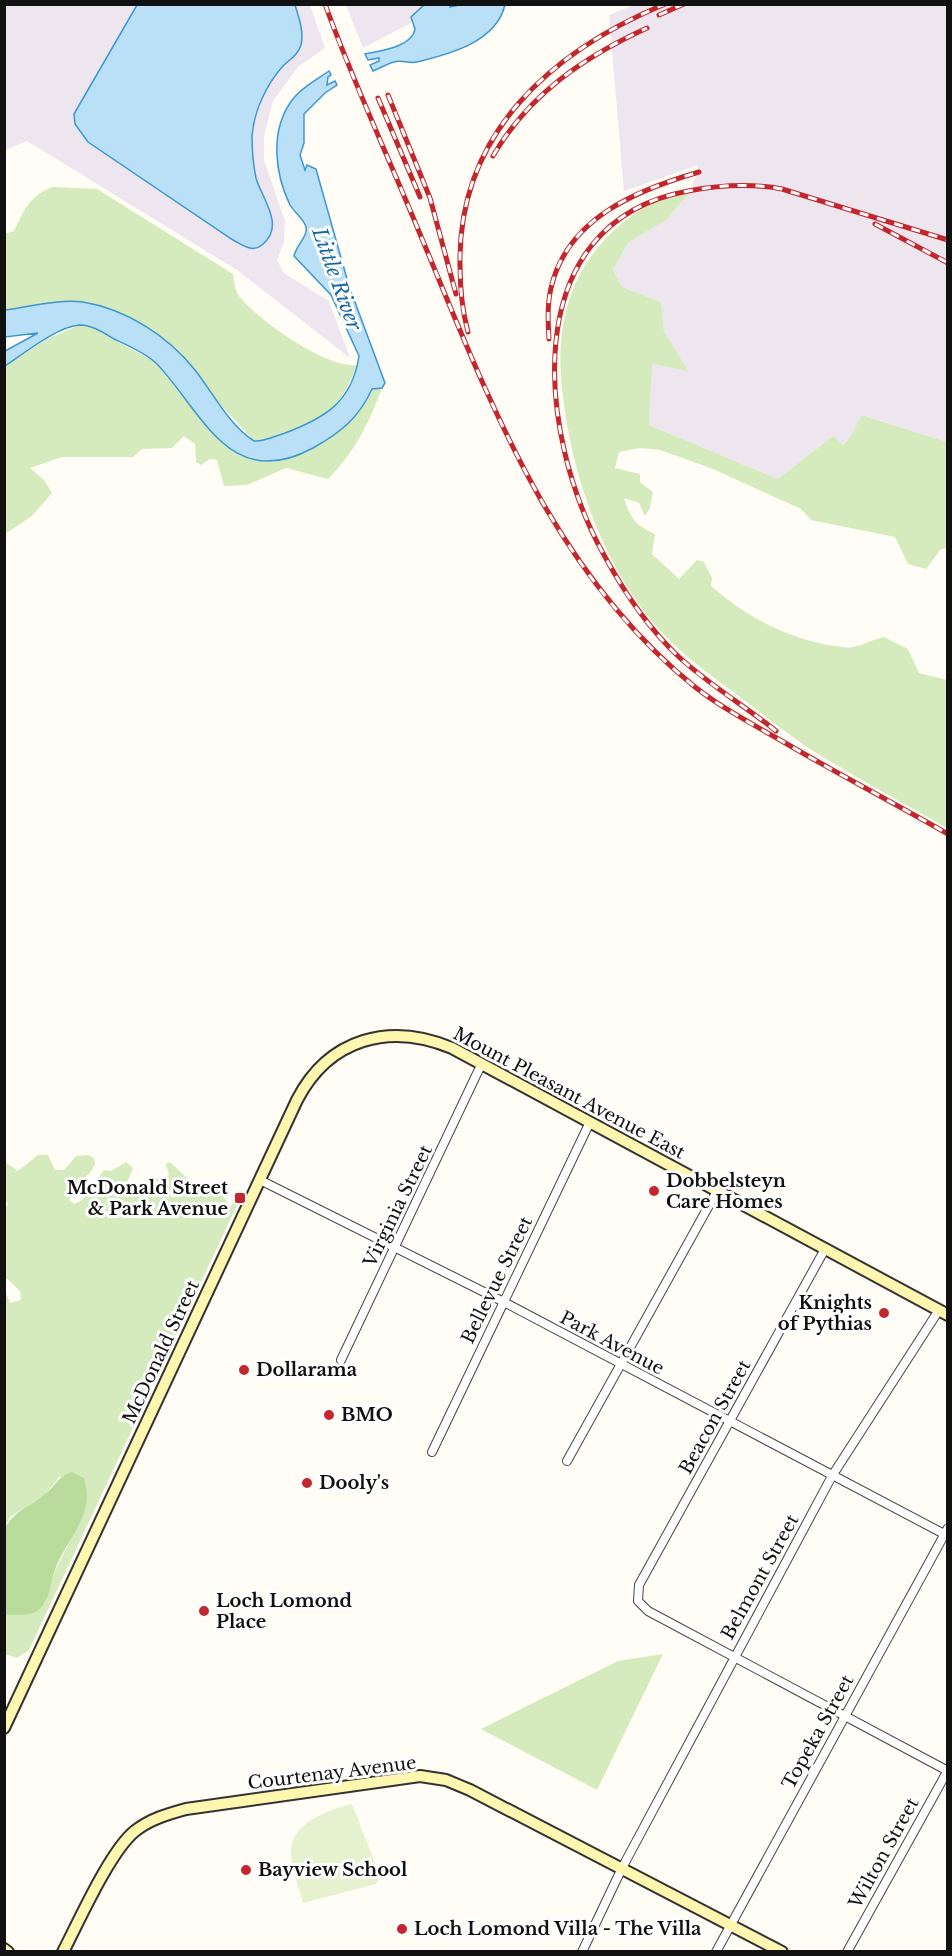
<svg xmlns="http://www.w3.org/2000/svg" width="952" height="1956" font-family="'Libre Baskerville',serif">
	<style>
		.industrial { fill: #eee6ef }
		.green { fill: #d5ebbd }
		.forest { fill: #b9dc9c }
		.pitch { fill: #e6f2cf }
		.water { fill: #b9e0f7; stroke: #3f96cf; stroke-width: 1.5 }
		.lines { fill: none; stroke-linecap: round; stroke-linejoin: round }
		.street-casing { stroke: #444; stroke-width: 10 }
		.secondary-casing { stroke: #333; stroke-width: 14 }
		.street { stroke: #fff; stroke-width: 8 }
		.secondary { stroke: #fff6b0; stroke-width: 10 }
		.rail-casing { stroke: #c4262e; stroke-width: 5 }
		.rail { stroke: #fff; stroke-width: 3; stroke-dasharray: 9; stroke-linecap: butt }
		.poi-dot { fill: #c4262e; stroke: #fff; stroke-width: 2 }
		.labels { text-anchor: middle; stroke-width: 6; stroke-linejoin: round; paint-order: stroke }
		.street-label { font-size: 18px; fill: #111; stroke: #fff }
		.poi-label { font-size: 18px; font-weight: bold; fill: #111; stroke: #fff; text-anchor: start }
		.water-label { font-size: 20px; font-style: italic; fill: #1768a6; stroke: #fff }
	</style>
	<rect width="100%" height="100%" fill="#fffdf5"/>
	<!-- industrial -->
	<path class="industrial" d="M 636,4 L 947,5 L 947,442 L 863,415 L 851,436 L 842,445 L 833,436 L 778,479 L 649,425 L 651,364 L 687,370 L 664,331 L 661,302 L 622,287 L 613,270 L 628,243 L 666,220 L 691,191 L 698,165 L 624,191 L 609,15 Z
		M 5,5 L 310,5 L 325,48 L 298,67 L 273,101 L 264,136 L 264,160 L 285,221 L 284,242 L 277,260 L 284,273 L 329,301 L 350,358 L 237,270 L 27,141 L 5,150 Z
		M 346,5 L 429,5 L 409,24 L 363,48 Z"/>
	<!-- green -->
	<path class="green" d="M 53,187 L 97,189 L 233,274 C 234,280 235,291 239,296 C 258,320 326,369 357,365 C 340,408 329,417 285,432 C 275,436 264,442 254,441 L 217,401 L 194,368 L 57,304 L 5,310 L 4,234 L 14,231 C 24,210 30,195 53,187 Z
		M 691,191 L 666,220 L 628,243 L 613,270 L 622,287 L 661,302 L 664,331 L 688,371 L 652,364 L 649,425 L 778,479 L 833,436 L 843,445 L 851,436 L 862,415 L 947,442 L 947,548 L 941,549 L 926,569 L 908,564 L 895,537 L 811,520 L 801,509 L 713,469 L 660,450 L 640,448 L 619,452 L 615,468 L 640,474 L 640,482 L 653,492 L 650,508 L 645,516 L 639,503 L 624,498 C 630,518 636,526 655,534 L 652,554 L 679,579 L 697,560 L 704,562 L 712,578 L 711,586 C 747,617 788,639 835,646 C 840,646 848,649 853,647 C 864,645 873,639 884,637 L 908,649 L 919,673 L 947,680 L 947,828 C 903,803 857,778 813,751 C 791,737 769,719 748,703 C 718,681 689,660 663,634 C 613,580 583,506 569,435 C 560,386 554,340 572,292 C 589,245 640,197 691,191 Z
		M 80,325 L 91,327 L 155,362 L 209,430 L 263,462 L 309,450 L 367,401 L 372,388 L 382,388 C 369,423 355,452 328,479 L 286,468 L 247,485 L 224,486 L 217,460 L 210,459 L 201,465 L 196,462 L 195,444 L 184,436 L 172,448 L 142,449 L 133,457 L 62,457 L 30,468 L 44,480 L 52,493 L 32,516 L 5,534 L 5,366 L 47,339 Z
		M 38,1155 L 48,1155 L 55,1170 L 64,1170 L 76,1156 L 88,1155 L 94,1158 L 95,1164 L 90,1173 L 81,1180 L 77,1194 L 71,1196 L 69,1200 L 74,1204 L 82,1200 L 104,1170 L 111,1171 L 126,1162 L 133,1168 L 124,1191 L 129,1197 L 136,1196 L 149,1178 L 164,1179 L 169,1175 L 166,1164 L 170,1162 L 192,1183 L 218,1188 L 230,1207 L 235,1201 L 239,1201 L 29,1650 L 17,1658 L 5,1654 L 5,1615 L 45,1603 L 55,1571 L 71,1539 L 60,1476 L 45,1495 L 10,1517 L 5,1528 L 4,1288 L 10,1303 L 21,1300 L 20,1291 L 5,1277 L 5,1209 L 8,1204 L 5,1200 L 5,1162 L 18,1171 Z
		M 663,1654 L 597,1790 L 481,1729 L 618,1661 Z"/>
	<!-- forest -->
	<path class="forest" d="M 72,1472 L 84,1478 C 86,1487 88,1495 86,1505 C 81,1530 61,1549 54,1573 C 50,1586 49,1603 37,1611 C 27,1617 15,1614 5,1615 L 5,1528 C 14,1511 29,1507 44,1495 C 56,1486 56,1478 72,1472 Z"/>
	<!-- pitch -->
	<path class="pitch" d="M 352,1804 L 380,1876 L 376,1884 L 303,1903 C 299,1887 291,1869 291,1853 C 290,1822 329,1810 352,1804 Z"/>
	<!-- water -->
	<path class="water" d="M 137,5 L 295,5 C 299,18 304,31 301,45 C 298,55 290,59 283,66 C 266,85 254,111 252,136 C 252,150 253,164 256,178 C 262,199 286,226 262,245 C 252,253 243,245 233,240 L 88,142 L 75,124 L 74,114 Z
		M 460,5 L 505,5 C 496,42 450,54 417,62 C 409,64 401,59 394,62 C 387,64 380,68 373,71 L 370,65 L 379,61 L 379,58 L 368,60 L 365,54 C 380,51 412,47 415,29 L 411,17 L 424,5 L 449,5 L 450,7 Z
		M 329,71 L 331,75 L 328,77 L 327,85 L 335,81 L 337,85 L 325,93 L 304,114 L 304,143 L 300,155 L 305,170 L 307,165 L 316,169 L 349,286 L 385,383 L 382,388 L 372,389 C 359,418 340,433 313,448 C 230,493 203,413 157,364 C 146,353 127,345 114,339 C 104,333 92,325 80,325 C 58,326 23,354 5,366 L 5,351 L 38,333 L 5,337 L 5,310 C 29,307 58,299 83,302 C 126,309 168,336 195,370 C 213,393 229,425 254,441 C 264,442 275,436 285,433 C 325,418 352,402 359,356 L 331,295 L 294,256 C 296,245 308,237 306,227 C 304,219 294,212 290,205 C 275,174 270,133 290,103 C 299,89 316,80 329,71 Z"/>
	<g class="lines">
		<!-- street casing -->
		<g class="street-casing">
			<path id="street" d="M 260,1180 L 502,1301 L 948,1536
				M 825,1249 L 639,1585 L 638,1601 L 648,1611 L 948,1771
				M 341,1360 L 481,1065
				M 432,1452 L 590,1122
				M 567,1461 L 717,1191
				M 582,1952 L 622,1868 L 832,1476 L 939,1310
				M 716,1952 L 948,1528
				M 847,1952 L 948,1770"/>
		</g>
		<!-- secondary casing -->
		<g class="secondary-casing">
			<path id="secondary" d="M 4,1728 L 297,1100 C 329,1038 390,1022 452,1048 L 948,1315
				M 4,1949 L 8,1952
				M 63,1952 C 79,1921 110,1851 135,1831 C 150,1819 168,1814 186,1809 L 420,1776 L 446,1780 L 470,1790 L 782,1952"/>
		</g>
		<!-- street -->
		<use href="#street" class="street"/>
		<!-- secondary -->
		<use href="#secondary" class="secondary"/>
		<!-- rail casing -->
		<g class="rail-casing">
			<path id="rail" d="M 325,4 C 353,82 389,158 420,234 C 489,399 551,571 695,687 C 723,709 756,726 787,744 C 840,775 894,803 948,834
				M 659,15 L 684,4
				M 388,95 L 430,198 L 456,294
				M 378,98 L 420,197
				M 493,156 C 529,94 584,57 647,28
				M 875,224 L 948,263
				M 468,332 C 462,310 460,287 460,264 C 458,133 552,51 665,4
				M 549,339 C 548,322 547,305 551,288 C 567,218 637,190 699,172
				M 776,731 C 745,706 708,684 679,657 C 648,628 624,592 604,555 C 538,437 514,223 688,191 C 720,185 750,183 782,189 L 948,240"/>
		</g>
		<!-- rail -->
		<use href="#rail" class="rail"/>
	</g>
	<!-- markers -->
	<g class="poi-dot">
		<circle cx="654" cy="1191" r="6"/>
		<rect x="234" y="1192" width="12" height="12" rx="3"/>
		<circle cx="884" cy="1313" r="6"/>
		<circle cx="244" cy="1370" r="6"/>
		<circle cx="329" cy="1415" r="6"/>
		<circle cx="307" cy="1483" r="6"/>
		<circle cx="204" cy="1611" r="6"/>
		<circle cx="246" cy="1870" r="6"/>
		<circle cx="402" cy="1929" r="6"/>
	</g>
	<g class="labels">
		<!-- street labels -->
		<g class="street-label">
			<text transform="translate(569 1093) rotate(28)" y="6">Mount Pleasant Avenue East</text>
			<text transform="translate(398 1206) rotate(-64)" y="6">Virginia Street</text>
			<text transform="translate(497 1280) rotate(-64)" y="6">Bellevue Street</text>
			<text transform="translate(612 1343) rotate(28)" y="6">Park Avenue</text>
			<text transform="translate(161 1352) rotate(-65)" y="6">McDonald Street</text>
			<text transform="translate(715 1417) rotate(-61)" y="6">Beacon Street</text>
			<text transform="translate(760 1577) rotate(-61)" y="6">Belmont Street</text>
			<text transform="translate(818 1732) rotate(-61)" y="6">Topeka Street</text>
			<text transform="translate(332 1773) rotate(-7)" y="6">Courtenay Avenue</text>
			<text transform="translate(884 1853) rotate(-61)" y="6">Wilton Street</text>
		</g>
		<!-- poi labels -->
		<g class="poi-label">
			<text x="666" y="1187">Dobbelsteyn<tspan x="666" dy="21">Care Homes</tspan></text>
			<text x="228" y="1194" text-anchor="end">McDonald Street<tspan x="228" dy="21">&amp; Park Avenue</tspan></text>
			<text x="872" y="1309" text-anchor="end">Knights<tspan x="872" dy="21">of Pythias</tspan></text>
			<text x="256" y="1376">Dollarama</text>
			<text x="341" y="1421">BMO</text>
			<text x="319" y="1489">Dooly's</text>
			<text x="216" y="1607">Loch Lomond<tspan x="216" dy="21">Place</tspan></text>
			<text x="258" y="1876">Bayview School</text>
			<text x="414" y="1935">Loch Lomond Villa - The Villa</text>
		</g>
		<!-- water labels -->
		<g class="water-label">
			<text transform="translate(337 279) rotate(70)" y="7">Little River</text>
		</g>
	</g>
	<!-- border -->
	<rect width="952" height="1956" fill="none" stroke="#111111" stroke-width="12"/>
</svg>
